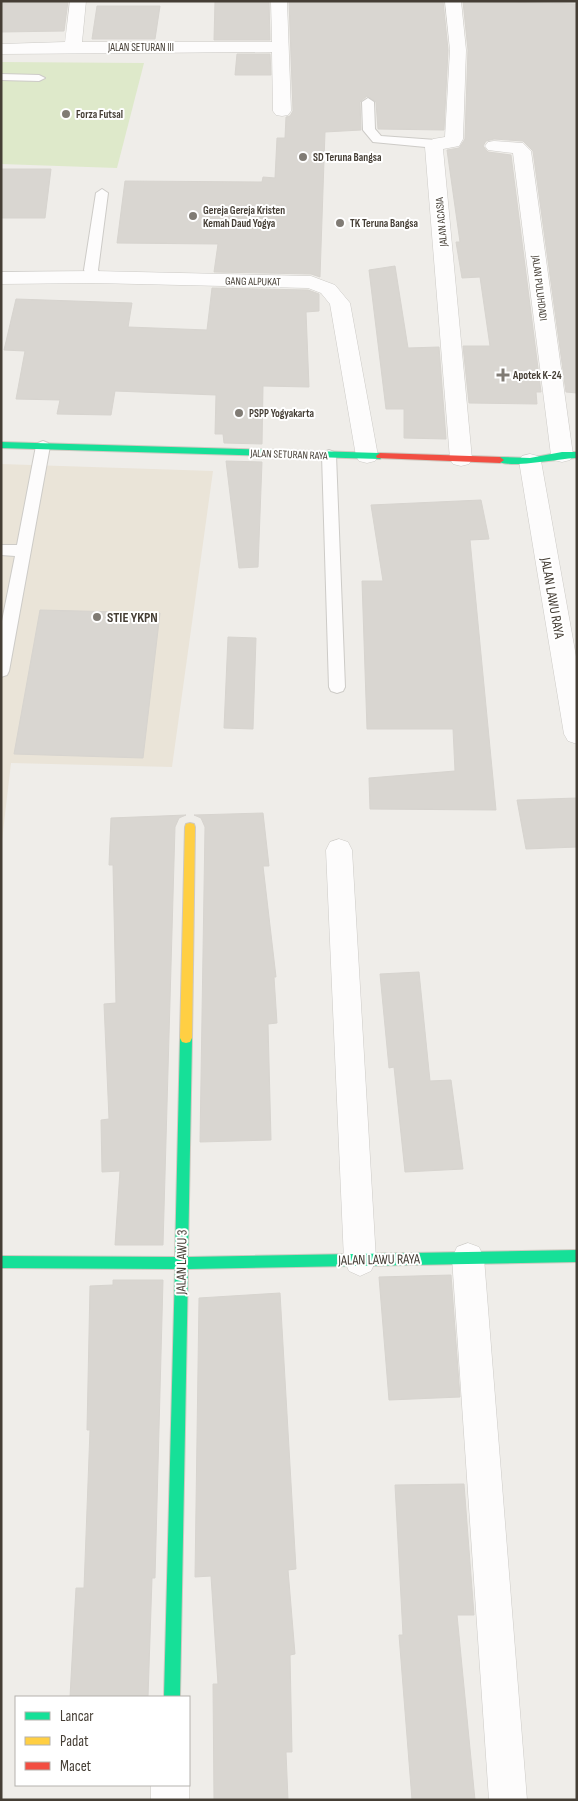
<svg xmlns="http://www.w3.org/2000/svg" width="578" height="1801" font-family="'Sofia Sans Condensed',sans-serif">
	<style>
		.education { fill: #eae4d8 }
		.green { fill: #dee9ca }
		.building { fill: #d9d6d1; stroke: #d7d4cf }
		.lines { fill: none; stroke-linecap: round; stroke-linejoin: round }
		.lane-casing { stroke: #cdcbc7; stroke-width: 2 }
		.street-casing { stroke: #cdcbc7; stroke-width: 1 }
		.fast-casing { stroke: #cec9c0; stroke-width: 2 }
		.slow-casing { stroke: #cec9c0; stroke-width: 2 }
		.jam-casing { stroke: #cec9c0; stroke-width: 2 }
		.lane { fill: #fdfcfc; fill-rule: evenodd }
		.street { fill: #fdfcfc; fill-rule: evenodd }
		.fast { fill: #16e098; fill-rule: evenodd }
		.slow { fill: #ffcf43; fill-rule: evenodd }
		.jam { fill: #f24e42; fill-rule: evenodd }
		.poi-dot { fill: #807b74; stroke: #fff; stroke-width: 2 }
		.labels { text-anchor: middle; stroke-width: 4; stroke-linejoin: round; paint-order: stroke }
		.far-street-label { font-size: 11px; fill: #453e35; stroke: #fff }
		.far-poi-label { font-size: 11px; font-weight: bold; fill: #453e35; stroke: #fff; text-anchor: start }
		.street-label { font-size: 14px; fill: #453e35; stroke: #fff }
		.poi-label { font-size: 14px; font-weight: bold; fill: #453e35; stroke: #fff; text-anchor: start }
	</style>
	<rect width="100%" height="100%" fill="#efede9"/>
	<!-- education -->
	<path class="education" d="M 1,464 L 213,471 L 172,767 L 11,763 L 1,849 Z"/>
	<!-- green -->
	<path class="green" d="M 1,62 L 144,63 L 117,168 L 1,164 Z"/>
	<!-- building -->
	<path class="building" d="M 1,1 L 68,1 L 64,31 L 1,32 Z
		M 215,1 L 269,1 L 270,40 L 214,40 Z
		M 289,1 L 443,1 L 448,50 L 444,130 L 378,129 L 376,102 L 367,96 L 360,102 L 361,130 L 325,132 L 320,277 L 311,274 L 214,272 L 218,244 L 117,243 L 125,181 L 262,182 L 263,177 L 275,178 L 277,138 L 285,138 L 286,117 L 290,116 L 293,111 Z
		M 463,1 L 577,4 L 577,393 L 566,392 L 533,151 L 523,141 L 494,139 L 486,141 L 483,146 L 488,152 L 511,155 L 541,392 L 536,392 L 537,404 L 469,403 L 463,346 L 490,346 L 480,277 L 462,278 L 456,242 L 460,242 L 447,150 L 459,148 L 465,139 L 468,50 Z
		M 97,6 L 160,6 L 155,39 L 92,39 Z
		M 237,54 L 270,54 L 271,75 L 235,75 Z
		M 1,169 L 51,169 L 45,218 L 1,218 Z
		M 395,266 L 408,348 L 439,347 L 446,439 L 404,438 L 404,409 L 386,409 L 369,270 Z
		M 212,288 L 308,290 L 319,294 L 319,311 L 306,312 L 309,387 L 263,386 L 262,444 L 224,443 L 223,434 L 215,434 L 216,395 L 115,391 L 111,415 L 57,414 L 60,400 L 16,399 L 25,351 L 4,350 L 16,299 L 132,303 L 128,327 L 207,330 Z
		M 226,461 L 262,462 L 258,567 L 239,568 Z
		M 481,500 L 489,539 L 470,540 L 496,810 L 370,809 L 369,778 L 455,771 L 453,729 L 367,729 L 362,581 L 383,581 L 371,505 Z
		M 40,610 L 160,613 L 143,758 L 14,754 Z
		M 228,637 L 256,638 L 253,729 L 224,728 Z
		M 577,798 L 577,847 L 526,849 L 517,800 Z
		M 263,813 L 269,866 L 263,866 L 276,977 L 274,977 L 277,1023 L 268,1024 L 271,1140 L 200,1142 L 205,827 L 201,818 L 194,815 Z
		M 186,815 L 179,818 L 175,827 L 163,1245 L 115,1245 L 120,1171 L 102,1172 L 101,1120 L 109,1119 L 104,1004 L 116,1003 L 113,865 L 109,865 L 111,818 Z
		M 419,972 L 430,1081 L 451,1080 L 463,1169 L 405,1172 L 394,1067 L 389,1068 L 380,974 Z
		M 451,1275 L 460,1397 L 389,1400 L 379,1277 Z
		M 113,1280 L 163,1280 L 155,1578 L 152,1578 L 148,1697 L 70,1697 L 76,1588 L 84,1588 L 90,1430 L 87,1430 L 90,1286 L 113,1285 Z
		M 280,1293 L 296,1569 L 288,1570 L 295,1654 L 290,1655 L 292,1752 L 286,1752 L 288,1800 L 214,1800 L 213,1684 L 218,1684 L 211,1576 L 195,1577 L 199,1298 Z
		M 464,1484 L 474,1615 L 457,1615 L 475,1800 L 412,1800 L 399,1635 L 403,1635 L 395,1485 Z"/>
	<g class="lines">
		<!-- lane casing -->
		<g class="lane-casing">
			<path id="lane" d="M 1,74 L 39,75 L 45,78 L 39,81 L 1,80 Z
				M 368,98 L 374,102 L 375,129 L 381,136 L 436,140 L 442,144 L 436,148 L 373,142 L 363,130 L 362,102 Z
				M 102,189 L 108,193 L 98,270 L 101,277 L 94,281 L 89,280 L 84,270 L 96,193 Z
				M 43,441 L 48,443 L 50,446 L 9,671 L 7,675 L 1,677 L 1,626 L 15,556 L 1,555 L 1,545 L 17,545 L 36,446 L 38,443 Z
				M 329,450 L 334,452 L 336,455 L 345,687 L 343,691 L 337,693 L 331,691 L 329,687 L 322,455 L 324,452 Z"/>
		</g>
		<!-- street casing -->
		<g class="street-casing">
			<path id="street" d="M 70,1 L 86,1 L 82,42 L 272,42 L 271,1 L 287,1 L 291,111 L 288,115 L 282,116 L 276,115 L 273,111 L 272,52 L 1,54 L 1,44 L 65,42 Z
				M 445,1 L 461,1 L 466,50 L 463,139 L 459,146 L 443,149 L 472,459 L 469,464 L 461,466 L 453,464 L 450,459 L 425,147 L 433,139 L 445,137 L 450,50 Z
				M 494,141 L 523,143 L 531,151 L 573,455 L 570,460 L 562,462 L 554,460 L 551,455 L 513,153 L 488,150 L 485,146 L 488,142 Z
				M 94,271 L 311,276 L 335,285 L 350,303 L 378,456 L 375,461 L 367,463 L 359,461 L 356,456 L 330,304 L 321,293 L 308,288 L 94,283 L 1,284 L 1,272 Z
				M 530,454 L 538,456 L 541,461 L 577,662 L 577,744 L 568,741 L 564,734 L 519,461 L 522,456 Z
				M 339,839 L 348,842 L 352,850 L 376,1260 L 371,1271 L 360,1276 L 349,1271 L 344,1260 L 326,850 L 330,842 Z
				M 468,1243 L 479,1247 L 484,1258 L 527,1800 L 489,1800 L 452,1258 L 457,1247 Z
				M 189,1783 L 189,1800 L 151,1800 L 151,1785 Z"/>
		</g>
		<!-- fast casing -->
		<g class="fast-casing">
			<path id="fast" d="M 1,442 L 380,453 L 384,456 L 380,459 L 1,448 Z
				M 562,452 L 577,452 L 577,458 C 559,458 507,470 496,460 L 500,457 L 530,458 Z
				M 186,1033 L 190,1034 L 192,1038 L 188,1257 L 577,1250 L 577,1262 L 188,1269 L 180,1697 L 164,1697 L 175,1269 L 1,1268 L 1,1256 L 175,1257 L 180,1038 L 182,1034 Z"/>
		</g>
		<!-- slow casing -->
		<g class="slow-casing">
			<path id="slow" d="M 190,823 L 194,824 L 195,827 L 192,1038 L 190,1042 L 186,1043 L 182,1042 L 180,1038 L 185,827 L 186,824 Z"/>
		</g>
		<!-- jam casing -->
		<g class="jam-casing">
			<path id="jam" d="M 380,453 L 500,457 L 504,460 L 500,463 L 377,458 L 376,456 Z"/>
		</g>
		<!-- lane -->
		<use href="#lane" class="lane"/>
		<!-- street -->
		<use href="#street" class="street"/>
		<!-- fast -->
		<use href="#fast" class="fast"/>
		<!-- slow -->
		<use href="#slow" class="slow"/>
		<!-- jam -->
		<use href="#jam" class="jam"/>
	</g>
	<!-- markers -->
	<g class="poi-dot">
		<circle cx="66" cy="114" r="5"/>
		<circle cx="303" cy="157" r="5"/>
		<circle cx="193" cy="216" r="5"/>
		<circle cx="340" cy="223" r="5"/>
		<path d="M500.5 367.5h5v5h5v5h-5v5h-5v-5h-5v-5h5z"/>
		<circle cx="239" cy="413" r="5"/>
		<circle cx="97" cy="617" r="5"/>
	</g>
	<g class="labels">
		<!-- far-street labels -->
		<g class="far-street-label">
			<text x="141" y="51">JALAN SETURAN III</text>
			<text transform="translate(441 222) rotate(-95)" y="4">JALAN ACASIA</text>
			<text transform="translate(253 281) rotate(1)" y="4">GANG ALPUKAT</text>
			<text transform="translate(540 288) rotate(83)" y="4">JALAN PULUHDADI</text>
			<text transform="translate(289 454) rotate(2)" y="4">JALAN SETURAN RAYA</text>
		</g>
		<!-- far-poi labels -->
		<g class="far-poi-label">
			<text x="76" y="118">Forza Futsal</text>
			<text x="313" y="161">SD Teruna Bangsa</text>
			<text x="203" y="214">Gereja Gereja Kristen<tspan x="203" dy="13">Kemah Daud Yogya</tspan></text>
			<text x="350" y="227">TK Teruna Bangsa</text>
			<text x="513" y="379">Apotek K-24</text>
			<text x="249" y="417">PSPP Yogyakarta</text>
		</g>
		<!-- street labels -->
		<g class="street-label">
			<text transform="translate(553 598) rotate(80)" y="5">JALAN LAWU RAYA</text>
			<text transform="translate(379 1259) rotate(-1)" y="5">JALAN LAWU RAYA</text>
			<text transform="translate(181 1262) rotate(-89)" y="5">JALAN LAWU 3</text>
		</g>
		<!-- poi labels -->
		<g class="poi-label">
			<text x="107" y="622">STIE YKPN</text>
		</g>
	</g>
	<!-- border -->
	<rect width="578" height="1801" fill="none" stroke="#453e35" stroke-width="5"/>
	<!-- legend -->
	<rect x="15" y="1696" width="175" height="90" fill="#ffffff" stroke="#b5b2ae"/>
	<rect x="25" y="1712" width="25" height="8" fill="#16e098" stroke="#b5b2ae"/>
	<text x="60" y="1721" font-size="15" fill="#453e35">Lancar</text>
	<rect x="25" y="1737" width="25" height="8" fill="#ffcf43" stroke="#b5b2ae"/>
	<text x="60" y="1746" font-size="15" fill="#453e35">Padat</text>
	<rect x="25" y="1762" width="25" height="8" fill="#f24e42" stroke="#b5b2ae"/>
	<text x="60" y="1771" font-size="15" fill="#453e35">Macet</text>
</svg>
